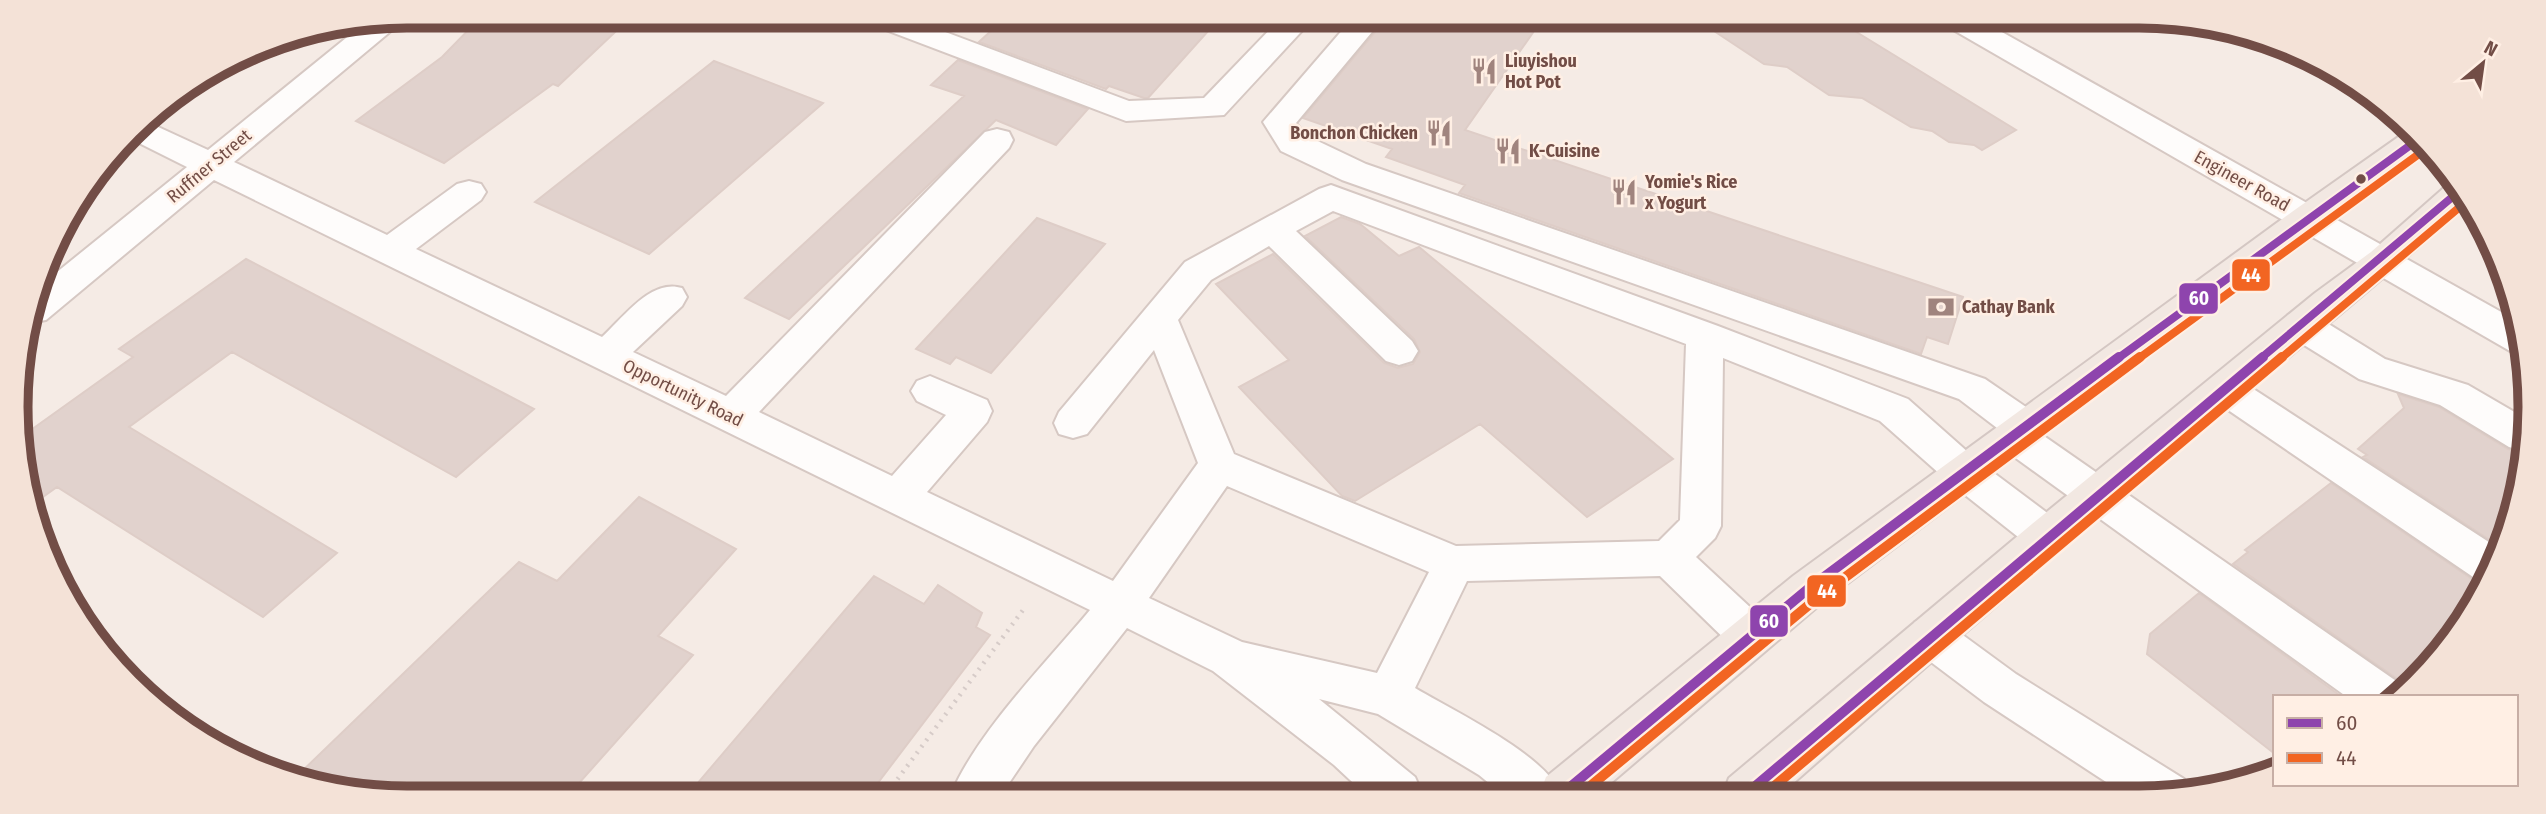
<svg xmlns="http://www.w3.org/2000/svg" width="2546" height="814" font-family="'Fira Sans Condensed',sans-serif">
	<style>
		.building { fill: #e1d2cd; stroke: #decdc7; stroke-width: 2 }
		.lines { fill: none; stroke-linecap: round; stroke-linejoin: round }
		.minor-casing { stroke: #d6c8c3; stroke-width: 4 }
		.major-casing { stroke: #d4c7c3; stroke-width: 4 }
		.path { stroke: #d6cbc8; stroke-width: 4.5; stroke-dasharray: 2 6; stroke-linecap: butt }
		.minor { fill: #fefcfb; fill-rule: evenodd }
		.major { fill: #f2e8e2; fill-rule: evenodd }
		.bus-1-far1-casing { stroke: #ffefe4; stroke-width: 12 }
		.bus-1-casing { stroke: #ffefe4; stroke-width: 15 }
		.bus-2-far1-casing { stroke: #ffefe4; stroke-width: 12 }
		.bus-2-casing { stroke: #ffefe4; stroke-width: 15 }
		.bus-1-far1 { stroke: #8e44ad; stroke-width: 8 }
		.bus-1 { stroke: #8e44ad; stroke-width: 10 }
		.bus-2-far1 { stroke: #f26522; stroke-width: 8 }
		.bus-2 { stroke: #f26522; stroke-width: 10 }
		.bus-dot { fill: #724d46; stroke: #ffefe4; stroke-width: 2.5 }
		.labels { text-anchor: middle; stroke-width: 5; stroke-linejoin: round; paint-order: stroke }
		.poi-label { font-size: 18px; font-weight: bold; fill: #724d46; stroke: #ffefe4; text-anchor: start }
		.street-label { font-size: 18px; fill: #724d46; stroke: #ffefe4 }
		.rim { fill: none; stroke: #724d46; stroke-width: 9 }
		.line-badge { stroke: #ffefe4; stroke-width: 2.5 }
		.badge-label { font-size: 19px; text-anchor: middle; font-weight: bold; fill: #fff }
	</style>
	<rect width="100%" height="100%" fill="#f5ebe5"/>
	<!-- building -->
	<path class="building" d="M 482,16 L 631,17 L 558,86 L 553,84 L 444,163 L 356,121 L 442,57 Z
		M 1005,18 L 1219,19 L 1148,98 L 1144,98 L 1109,86 L 1106,89 L 979,42 Z
		M 1385,20 L 1541,21 L 1465,130 L 1963,297 L 1948,344 L 1927,337 L 1921,354 L 1459,193 L 1465,185 L 1386,157 L 1392,149 L 1303,118 Z
		M 1699,21 L 1840,22 L 2016,130 L 1982,150 L 1974,145 L 1949,142 L 1932,131 L 1911,127 L 1862,98 L 1829,95 L 1787,67 L 1764,64 Z
		M 958,60 L 1088,109 L 1056,145 L 996,120 L 789,319 L 745,298 L 964,96 L 931,85 Z
		M 714,61 L 823,103 L 649,254 L 535,202 Z
		M 1341,217 L 1360,224 L 1399,256 L 1419,247 L 1673,459 L 1587,517 L 1480,424 L 1355,501 L 1342,496 L 1239,387 L 1289,360 L 1216,284 L 1273,254 L 1384,363 L 1398,368 L 1413,364 L 1420,352 L 1414,339 L 1305,236 Z
		M 1037,218 L 1105,244 L 991,373 L 956,357 L 950,364 L 916,349 Z
		M 246,259 L 534,409 L 456,477 L 232,352 L 129,427 L 337,553 L 263,617 L 57,487 L 29,507 L 24,435 L 133,357 L 119,349 Z
		M 2398,394 L 2439,407 L 2508,449 L 2523,453 L 2523,484 L 2499,546 L 2363,457 L 2367,455 L 2358,449 L 2404,408 Z
		M 2331,483 L 2475,581 L 2485,584 L 2478,602 L 2415,684 L 2405,691 L 2400,681 L 2233,564 L 2248,552 L 2245,550 Z
		M 639,497 L 736,549 L 658,636 L 693,655 L 572,791 L 330,791 L 296,777 L 519,562 L 557,581 Z
		M 874,576 L 924,604 L 938,585 L 982,613 L 976,627 L 990,635 L 871,792 L 691,791 Z
		M 2199,593 L 2342,697 L 2275,697 L 2275,754 L 2147,654 L 2150,634 Z"/>
	<g class="lines">
		<!-- minor casing -->
		<g class="minor-casing">
			<path id="minor" d="M 399,17 L 401,20 L 397,26 L 234,162 L 387,235 L 457,184 L 469,181 L 481,184 L 486,192 L 481,200 L 416,249 L 602,337 C 623,318 651,278 682,288 L 687,297 L 682,306 L 633,352 L 726,396 L 985,132 L 997,129 L 1009,132 L 1013,140 L 1009,148 L 759,412 L 892,476 L 946,415 L 917,401 L 911,391 L 917,381 L 930,376 L 987,400 L 992,411 L 987,422 L 927,492 L 1113,581 L 1198,463 L 1154,350 L 1087,434 L 1073,438 L 1059,434 L 1054,423 L 1059,412 L 1185,262 L 1319,189 L 1331,185 L 1718,326 L 1908,399 L 1978,461 L 2062,524 L 2068,536 L 2062,548 L 2047,553 L 2032,548 L 1950,483 L 1880,421 L 1723,358 L 1721,526 L 1715,538 L 1696,557 L 1766,622 L 1773,636 L 1766,650 L 1751,655 L 1736,650 L 1660,576 L 1467,581 L 1415,688 C 1452,710 1546,755 1560,793 L 1501,793 L 1479,775 L 1378,714 L 1319,699 L 1415,777 L 1422,793 L 1364,793 L 1334,765 L 1213,671 L 1127,628 L 1034,746 L 1003,792 L 952,792 C 979,730 1046,663 1090,610 L 214,180 L 46,320 L 29,323 L 41,285 L 187,167 L 129,138 L 143,120 L 208,150 L 362,25 ZM 1333,211 L 1686,344 L 1680,520 L 1659,541 L 1456,546 L 1234,454 L 1178,320 L 1211,280 L 1269,246 L 1386,361 L 1399,365 L 1412,361 L 1418,351 L 1412,341 L 1296,231 ZM 1227,486 L 1429,572 L 1377,673 L 1242,642 L 1149,598 Z
				M 866,18 L 908,18 L 1129,101 L 1204,98 L 1280,19 L 1312,20 L 1224,115 L 1126,121 L 870,24 Z
				M 1351,20 L 1382,20 L 1296,123 L 1305,135 L 1366,164 L 1985,379 L 2039,416 L 2044,427 L 2041,434 L 2399,683 L 2403,692 L 2397,697 L 2347,697 L 1999,446 L 1993,435 L 1997,428 L 1959,399 L 1342,180 L 1281,151 L 1263,122 Z
				M 1946,22 L 1984,22 L 2519,322 L 2523,331 L 2523,355 L 2510,351 L 1950,28 Z
				M 2301,311 L 2314,315 L 2385,359 L 2468,385 L 2523,417 L 2523,451 L 2509,447 L 2440,405 L 2359,379 L 2288,335 L 2283,325 L 2288,315 Z
				M 2225,374 L 2238,379 L 2498,548 L 2486,582 L 2476,579 L 2212,399 L 2206,389 L 2212,379 Z
				M 1930,617 L 1945,622 L 2016,674 L 2184,779 L 2191,795 L 2126,795 L 1984,702 L 1915,650 L 1908,636 L 1915,622 Z"/>
		</g>
		<!-- major casing -->
		<g class="major-casing">
			<path id="major" d="M 2404,133 L 2425,150 L 2320,225 L 1823,602 L 1598,794 L 1540,793 L 1546,777 L 1793,576 L 2296,209 Z
				M 2454,179 L 2465,190 L 2469,201 C 2380,284 2285,359 2192,438 C 2054,555 1917,674 1781,794 L 1723,794 L 1729,778 L 2032,524 L 2315,293 L 2371,252 Z"/>
		</g>
		<!-- path -->
		<path class="path" d="M 888,792 L 1026,606"/>
		<!-- minor -->
		<use href="#minor" class="minor"/>
		<!-- major -->
		<use href="#major" class="major"/>
		<!-- bus-1-far1 casing -->
		<g class="bus-1-far1-casing">
			<path id="bus-1-far1" d="M 2117,359 L 2416,141
				M 2260,359 L 2463,188"/>
		</g>
		<!-- bus-1 casing -->
		<g class="bus-1-casing">
			<path id="bus-1" d="M 1563,793 L 1808,589 L 2119,357
				M 1746,794 L 2263,357"/>
		</g>
		<!-- bus-2-far1 casing -->
		<g class="bus-2-far1-casing">
			<path id="bus-2-far1" d="M 2138,359 L 2423,151
				M 2280,359 L 2468,200"/>
		</g>
		<!-- bus-2 casing -->
		<g class="bus-2-casing">
			<path id="bus-2" d="M 1582,793 L 1816,599 L 2140,357
				M 1765,794 L 2282,357"/>
		</g>
		<!-- bus-1-far1 -->
		<use href="#bus-1-far1" class="bus-1-far1"/>
		<!-- bus-1 -->
		<use href="#bus-1" class="bus-1"/>
		<!-- bus-2-far1 -->
		<use href="#bus-2-far1" class="bus-2-far1"/>
		<!-- bus-2 -->
		<use href="#bus-2" class="bus-2"/>
	</g>
	<!-- icons -->
	<defs>
		<g id="restaurant-bare" transform="scale(2.1)"><path d="M-5-6h1v4h1v-4h1v4h1v-4h1v5L-1.5 .5V6h-2V.5L-5-1ZM5-6V6H3V1.5H1.5Q1.5-4 5-6Z" fill="#a0847e" stroke="#ffefe4" stroke-width="2.5" paint-order="stroke"/></g>
		<g id="bank-bare" transform="scale(2.1)"><path d="M-6-4H6V4H-6ZM0-2.3a2.3 2.3 0 1 0 0 4.6a2.3 2.3 0 1 0 0-4.6Z" fill="#a0847e" stroke="#ffefe4" stroke-width="2.5" paint-order="stroke"/></g>
	</defs>
	<g fill-rule="evenodd">
		<use href="#restaurant-bare" x="1484" y="71"/>
		<use href="#restaurant-bare" x="1439" y="133"/>
		<use href="#restaurant-bare" x="1508" y="151"/>
		<use href="#restaurant-bare" x="1624" y="192"/>
		<use href="#bank-bare" x="1941" y="307"/>
	</g>
	<!-- markers -->
	<circle class="bus-dot" cx="2361" cy="179" r="6"/>
	<g class="labels">
		<!-- poi labels -->
		<g class="poi-label">
			<text x="1505" y="67">Liuyishou<tspan x="1505" dy="21">Hot Pot</tspan></text>
			<text x="1418" y="139" text-anchor="end">Bonchon Chicken</text>
			<text x="1529" y="157">K-Cuisine</text>
			<text x="1645" y="188">Yomie's Rice<tspan x="1645" dy="21">x Yogurt</tspan></text>
			<text x="1962" y="313">Cathay Bank</text>
		</g>
		<!-- street labels -->
		<g class="street-label">
			<text transform="translate(209 166) rotate(-40)" y="6">Ruffner Street</text>
			<text transform="translate(2242 181) rotate(29)" y="6">Engineer Road</text>
			<text transform="translate(683 393) rotate(26)" y="6">Opportunity Road</text>
		</g>
	</g>
	<!-- crop -->
	<path d="M0 0H2546V814H0ZM407 28H2139A379 379 0 0 1 2518 407V407A379 379 0 0 1 2139 786H407A379 379 0 0 1 28 407V407A379 379 0 0 1 407 28Z" fill="#f4e2d7" fill-rule="evenodd"/>
	<path class="rim" d="M407 28H2139A379 379 0 0 1 2518 407V407A379 379 0 0 1 2139 786H407A379 379 0 0 1 28 407V407A379 379 0 0 1 407 28Z"/>
	<g class="line-badge">
		<rect x="2231" y="258" width="40" height="34" rx="7" fill="#f26522"/>
		<rect x="2178" y="282" width="41" height="33" rx="7" fill="#8e44ad"/>
		<rect x="1806" y="574" width="41" height="34" rx="7" fill="#f26522"/>
		<rect x="1749" y="604" width="40" height="34" rx="7" fill="#8e44ad"/>
	</g>
	<g class="badge-label">
		<text x="2251" y="282">44</text>
		<text x="2199" y="305">60</text>
		<text x="1827" y="598">44</text>
		<text x="1769" y="628">60</text>
	</g>
	<!-- legend -->
	<rect x="2273" y="695" width="245" height="91" fill="#ffefe4" stroke="#c7aea5" stroke-width="2"/>
	<rect x="2287" y="718" width="35" height="10" fill="#8e44ad" stroke="#c7aea5" stroke-width="2"/>
	<text x="2336" y="730" font-size="21" fill="#724d46">60</text>
	<rect x="2287" y="753" width="35" height="10" fill="#f26522" stroke="#c7aea5" stroke-width="2"/>
	<text x="2336" y="765" font-size="21" fill="#724d46">44</text>
	<!-- north arrow -->
	<g transform="translate(2483 63) rotate(29)" stroke="#ffefe4" stroke-width="5" paint-order="stroke">
	<path d="M0-5L12 26L0 18L-12 26Z" fill="#724d46"/>
	<text y="-10" font-size="19" font-weight="bold" text-anchor="middle" fill="#724d46">N</text>
	</g>
</svg>
